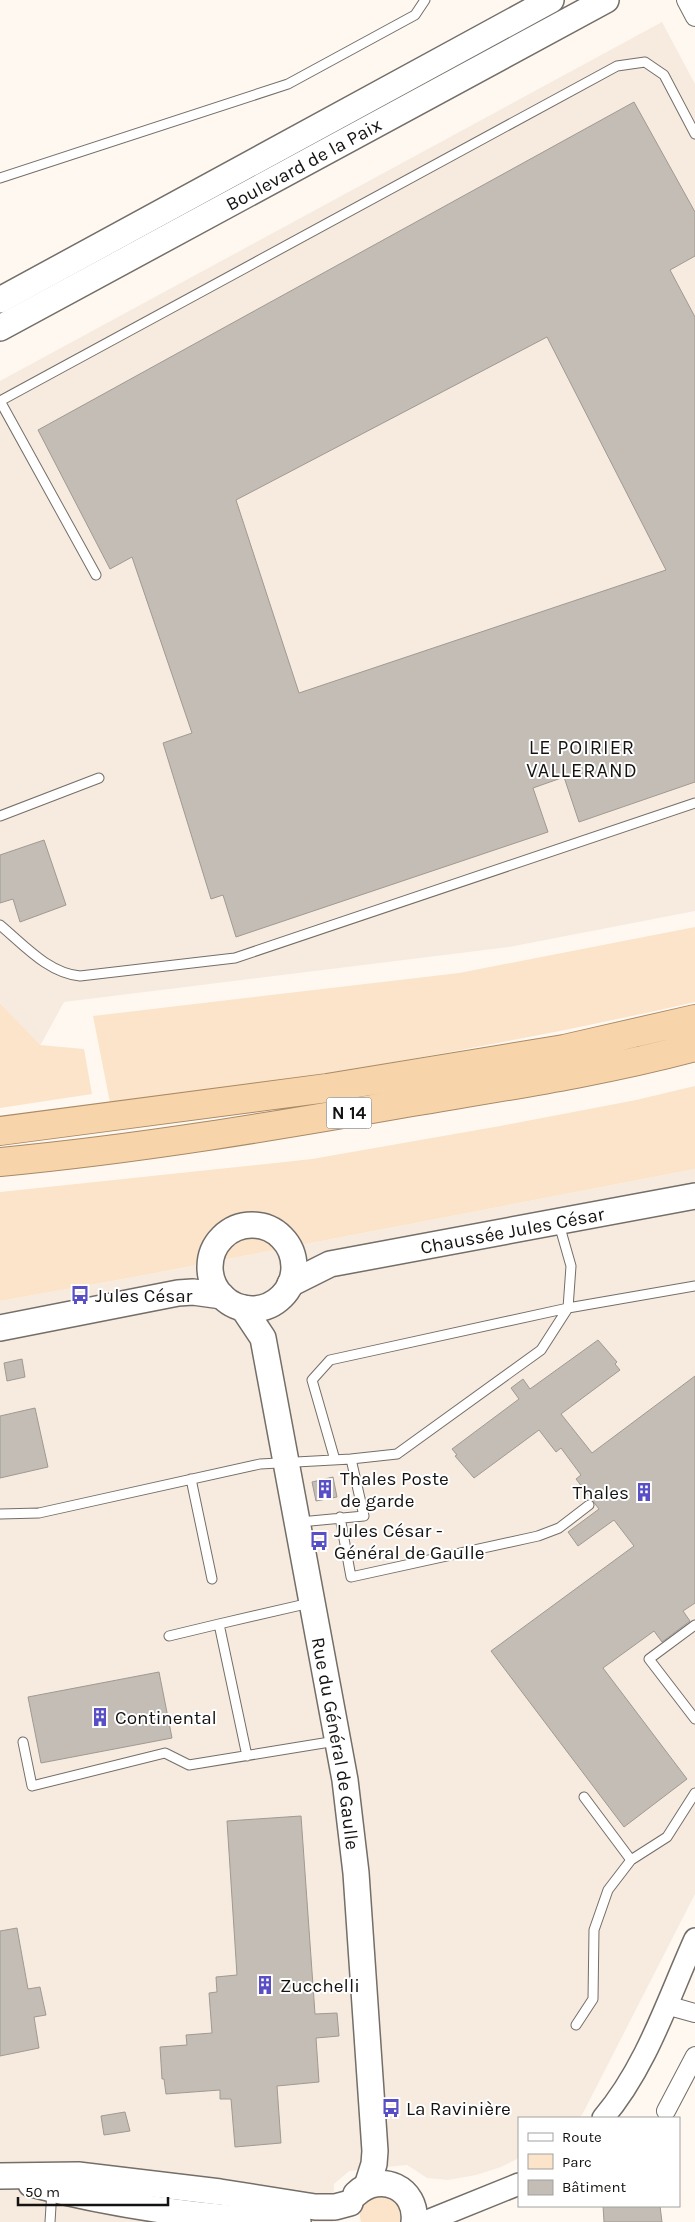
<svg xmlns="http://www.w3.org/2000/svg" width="695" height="2222" font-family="Karla,sans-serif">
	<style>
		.built { fill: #f6ebde }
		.green { fill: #fbe4ca }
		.building { fill: #c3bdb6; stroke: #a09a93; fill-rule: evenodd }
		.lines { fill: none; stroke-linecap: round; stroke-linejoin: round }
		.service-casing { stroke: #746e68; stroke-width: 11 }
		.minor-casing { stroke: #746e68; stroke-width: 20 }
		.tertiary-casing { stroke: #746e68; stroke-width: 24 }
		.secondary-casing { stroke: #746e68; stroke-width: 28 }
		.trunk-casing { stroke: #a88a66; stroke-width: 30 }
		.service { stroke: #fff; stroke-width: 9 }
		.minor { stroke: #fff; stroke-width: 18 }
		.tertiary { stroke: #fff; stroke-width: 21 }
		.secondary { stroke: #fff; stroke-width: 25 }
		.trunk { stroke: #f8d4aa; stroke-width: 28 }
		.labels { text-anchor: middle; stroke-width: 4; stroke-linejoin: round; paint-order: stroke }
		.shield { fill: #fff; stroke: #5b5a58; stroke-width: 1 }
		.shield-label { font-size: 18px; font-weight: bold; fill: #151311 }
		.street-label { font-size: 19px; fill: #151311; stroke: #fff }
		.poi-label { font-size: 19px; fill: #151311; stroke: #fff; text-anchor: start }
		.neighbourhood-label { font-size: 20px; letter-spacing: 1px; fill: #151311; stroke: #fff }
	</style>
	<rect width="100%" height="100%" fill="#fff8f1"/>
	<!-- built -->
	<path class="built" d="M 662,22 L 695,84 L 695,911 L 509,947 L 64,1002 L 40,1046 L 0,1003 L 0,381 Z
		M 695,1169 L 695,1894 L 582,2115 L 578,2118 L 519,2118 L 519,2158 L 501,2167 L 476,2175 L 448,2180 L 427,2178 L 407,2165 L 349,2171 L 334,2184 L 333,2222 L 0,2222 L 0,1301 L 145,1275 Z"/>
	<!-- green -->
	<path class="green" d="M 695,927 L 695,1002 C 502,1046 307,1078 111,1108 L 93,1016 L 459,973 Z
		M 0,1003 L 40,1045 L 84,1049 L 92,1094 L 0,1108 Z
		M 695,1086 L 695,1169 L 145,1275 L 0,1301 L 0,1192 L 312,1159 L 500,1126 L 636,1100 Z
		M 384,2194 C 395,2201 404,2207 401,2222 L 361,2222 C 356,2204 369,2198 384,2194 Z"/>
	<!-- building -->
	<path class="building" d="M 634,102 L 695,212 L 695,256 L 670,270 L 695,317 L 695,782 L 579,822 L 564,777 L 533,788 L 548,832 L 236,937 L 223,895 L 211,899 L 163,743 L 192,733 L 132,557 L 110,569 L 38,430 ZM 547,337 L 666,570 L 299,693 L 236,500 Z
		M 44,840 L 66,905 L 20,922 L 13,899 L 0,903 L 0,855 Z
		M 598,1340 L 617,1362 L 615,1364 L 620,1370 L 561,1414 L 592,1453 L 695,1376 L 695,1603 L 683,1611 L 690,1621 L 662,1642 L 654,1631 L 603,1668 L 687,1779 L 624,1827 L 491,1651 L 634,1546 L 614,1520 L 578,1546 L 568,1532 L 599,1509 L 576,1479 L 581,1475 L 561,1448 L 556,1452 L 539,1430 L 474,1478 L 455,1456 L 457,1455 L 452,1449 L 519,1399 L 511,1388 L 523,1379 L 530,1389 Z
		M 22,1359 L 25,1377 L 7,1381 L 4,1363 Z
		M 35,1408 L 48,1467 L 0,1478 L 0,1416 Z
		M 333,1477 L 337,1497 L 316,1501 L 312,1482 Z
		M 159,1672 L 172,1738 L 41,1763 L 28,1697 Z
		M 301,1816 L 315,2014 L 337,2013 L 339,2036 L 316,2038 L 319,2082 L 277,2086 L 281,2143 L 235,2147 L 231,2099 L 220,2099 L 220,2090 L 166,2094 L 164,2079 L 162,2079 L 160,2047 L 187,2045 L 186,2035 L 212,2033 L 209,1993 L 217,1992 L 216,1977 L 237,1975 L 227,1821 Z
		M 17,1928 L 28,1989 L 40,1987 L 46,2015 L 34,2017 L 39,2048 L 0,2056 L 0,1931 Z
		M 125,2112 L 130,2131 L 104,2135 L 101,2116 Z
		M 603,2206 L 660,2206 L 662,2222 L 604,2222 Z"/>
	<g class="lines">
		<!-- service casing -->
		<g class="service-casing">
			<path id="service" d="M 0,178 L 288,84 L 415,15 L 425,0
				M 0,401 L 617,66 L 645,62 L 664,75 L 695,134
				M 0,401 L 96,575
				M 0,816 L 99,778
				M 0,925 C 24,945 48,973 80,976 L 235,958 L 695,803
				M 351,1459 L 397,1454 L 541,1350 L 568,1308 L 571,1266 L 559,1224
				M 335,1460 L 312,1380 L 330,1360 L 568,1308 L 695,1286
				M 191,1479 L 212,1579
				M 0,1514 L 39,1513 L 260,1464 L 351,1459 L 364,1516 L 300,1522
				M 340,1517 L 351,1577 L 538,1536 L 559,1528 L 589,1505
				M 695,1625 L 649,1659 L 695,1719
				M 169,1636 L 219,1624
				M 23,1742 L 32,1786 L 165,1753 L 189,1765 L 336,1741
				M 247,1756 L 219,1624 L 310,1603
				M 584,1797 L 631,1860 L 667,1837 L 695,1793
				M 576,2025 L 593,1999 L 594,1930 L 608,1890 L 631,1860
				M 50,2222 L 52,2190"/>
		</g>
		<!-- minor casing -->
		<g class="minor-casing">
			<path id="minor" d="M 686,0 L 695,17
				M 666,2005 L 695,2013
				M 666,2111 L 695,2056"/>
		</g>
		<!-- tertiary casing -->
		<g class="tertiary-casing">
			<path id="tertiary" d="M 603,2118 C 646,2068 668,1999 695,1939
				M 425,2222 L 519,2184"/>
		</g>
		<!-- secondary casing -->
		<g class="secondary-casing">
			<g id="secondary">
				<path d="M 0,300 L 551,0"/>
				<path id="s1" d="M 0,328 L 606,0"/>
				<circle cx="252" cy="1267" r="42"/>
				<path id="s2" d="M 290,1284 L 330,1264 L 695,1196"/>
				<path id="s3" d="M 243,1308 L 263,1338 L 345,1780 L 356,1873 L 375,2151 L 374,2164 L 367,2186"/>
				<path d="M 0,1328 L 178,1293 L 193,1292 L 222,1296"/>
				<path d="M 0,2176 L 78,2175 L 220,2192 L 315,2207 L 335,2207 L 350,2203"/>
				<path d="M 31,2184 C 117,2206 209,2219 298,2222"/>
				<path d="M 356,2194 C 380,2171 418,2188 414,2222"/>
			</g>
		</g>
		<!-- trunk casing -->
		<g class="trunk-casing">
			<path id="trunk" d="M 0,1131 L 327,1088 L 564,1049 L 695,1019
				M 0,1162 C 138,1149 276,1126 412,1102 C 507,1086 602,1072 695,1047"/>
		</g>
		<!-- service -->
		<use href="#service" class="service"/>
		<!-- minor -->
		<use href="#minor" class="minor"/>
		<!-- tertiary -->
		<use href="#tertiary" class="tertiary"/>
		<!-- secondary -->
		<use href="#secondary" class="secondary"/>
		<!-- trunk -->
		<use href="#trunk" class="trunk"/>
	</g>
	<!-- icons -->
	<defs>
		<g id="bus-bare" transform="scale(1.5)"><path d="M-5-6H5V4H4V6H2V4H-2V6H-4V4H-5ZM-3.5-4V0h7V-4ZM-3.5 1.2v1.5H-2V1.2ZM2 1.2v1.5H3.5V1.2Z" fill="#584fc6" stroke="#fff" stroke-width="2.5" paint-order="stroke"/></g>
		<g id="building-bare" transform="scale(1.5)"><path d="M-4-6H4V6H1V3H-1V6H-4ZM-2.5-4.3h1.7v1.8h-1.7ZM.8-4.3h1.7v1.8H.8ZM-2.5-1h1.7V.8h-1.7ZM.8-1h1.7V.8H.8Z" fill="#584fc6" stroke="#fff" stroke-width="2.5" paint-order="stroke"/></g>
	</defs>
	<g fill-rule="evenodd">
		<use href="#bus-bare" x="80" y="1295"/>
		<use href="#building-bare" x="325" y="1489"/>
		<use href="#building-bare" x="644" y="1492"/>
		<use href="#bus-bare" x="319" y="1541"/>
		<use href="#building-bare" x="100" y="1717"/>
		<use href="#building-bare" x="265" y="1985"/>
		<use href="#bus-bare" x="391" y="2108"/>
	</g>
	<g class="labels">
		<!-- shield labels -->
		<rect class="shield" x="326.5" y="1097.5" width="45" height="31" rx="4"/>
		<g class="shield-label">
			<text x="349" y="1119">N 14</text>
		</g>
		<!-- street labels -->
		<g class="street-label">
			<text dy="7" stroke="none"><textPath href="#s1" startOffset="345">Boulevard de la Paix</textPath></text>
			<text dy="7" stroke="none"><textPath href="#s2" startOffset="230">Chaussée Jules César</textPath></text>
			<text dy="7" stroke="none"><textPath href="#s3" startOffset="448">Rue du Général de Gaulle</textPath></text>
		</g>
		<!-- poi labels -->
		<g class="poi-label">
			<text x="95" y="1302">Jules César</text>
			<text x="340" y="1485">Thales Poste<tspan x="340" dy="22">de garde</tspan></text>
			<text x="629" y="1499" text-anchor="end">Thales</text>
			<text x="334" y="1537">Jules César -<tspan x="334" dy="22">Général de Gaulle</tspan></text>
			<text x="115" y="1724">Continental</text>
			<text x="280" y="1992">Zucchelli</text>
			<text x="406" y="2115">La Ravinière</text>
		</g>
		<!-- neighbourhood labels -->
		<g class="neighbourhood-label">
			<text x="582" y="754">LE POIRIER<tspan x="582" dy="23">VALLERAND</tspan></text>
		</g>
	</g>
	<!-- legend -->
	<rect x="518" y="2117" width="162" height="90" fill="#ffffff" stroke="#a1a1a0"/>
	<rect x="528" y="2133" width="25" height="8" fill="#ffffff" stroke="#a1a1a0"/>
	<text x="562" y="2142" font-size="15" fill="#151311">Route</text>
	<rect x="528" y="2154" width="25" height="15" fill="#fbe4ca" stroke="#a1a1a0"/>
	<text x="562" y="2167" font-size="15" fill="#151311">Parc</text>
	<rect x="528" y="2180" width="25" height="15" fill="#c3bdb6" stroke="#a1a1a0"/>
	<text x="562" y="2192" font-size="15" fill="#151311">Bâtiment</text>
	<!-- scale -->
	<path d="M18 2197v8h150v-8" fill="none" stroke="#151311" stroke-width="2.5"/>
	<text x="25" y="2197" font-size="15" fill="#151311" stroke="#ffffff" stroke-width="4" paint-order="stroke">50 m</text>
</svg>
